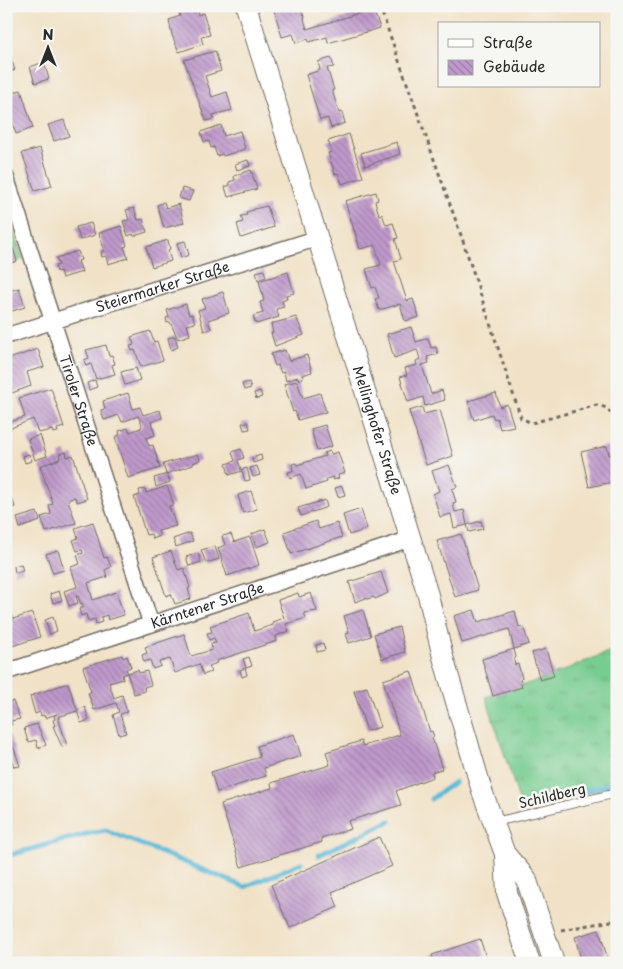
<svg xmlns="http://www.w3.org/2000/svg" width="623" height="969" font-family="'Playpen Sans',sans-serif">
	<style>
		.grass { fill: url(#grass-tufts); stroke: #517c5e }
		.garden { fill: url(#garden-furrows); stroke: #517c5e }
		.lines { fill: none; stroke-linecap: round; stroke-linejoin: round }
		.stream { stroke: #59b7d7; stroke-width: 5 }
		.building { fill: url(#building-back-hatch) }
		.service-casing { stroke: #706b62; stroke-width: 10 }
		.minor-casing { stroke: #706b62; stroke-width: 18 }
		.secondary-casing { stroke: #706b62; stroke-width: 22 }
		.path { stroke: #706b62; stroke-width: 3; stroke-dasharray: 4 4; stroke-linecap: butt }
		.service { stroke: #fff; stroke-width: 8 }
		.minor { stroke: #fff; stroke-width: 15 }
		.secondary { stroke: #fff; stroke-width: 20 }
		.labels { text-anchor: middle; stroke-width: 5; stroke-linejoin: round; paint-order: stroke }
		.street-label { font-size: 14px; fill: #2b2b2b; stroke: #f6f6f2 }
	</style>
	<defs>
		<pattern id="grass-tufts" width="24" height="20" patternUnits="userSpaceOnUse" patternTransform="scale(1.25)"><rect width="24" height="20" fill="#77cc90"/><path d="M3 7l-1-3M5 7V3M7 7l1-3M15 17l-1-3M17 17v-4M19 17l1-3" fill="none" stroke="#67af7c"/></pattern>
		<pattern id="garden-furrows" width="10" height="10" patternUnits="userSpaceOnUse" patternTransform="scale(1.25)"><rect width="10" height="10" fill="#77cc90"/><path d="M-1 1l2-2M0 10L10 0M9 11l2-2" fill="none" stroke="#67af7c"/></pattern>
		<pattern id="building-back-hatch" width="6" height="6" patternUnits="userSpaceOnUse" patternTransform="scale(1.25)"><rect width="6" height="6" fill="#bf99cb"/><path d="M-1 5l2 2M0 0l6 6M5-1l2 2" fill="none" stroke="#9b7da5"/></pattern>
	</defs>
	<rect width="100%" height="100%" fill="#f6f6f2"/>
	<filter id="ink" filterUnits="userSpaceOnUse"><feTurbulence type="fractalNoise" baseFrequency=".02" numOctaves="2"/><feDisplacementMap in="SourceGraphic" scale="10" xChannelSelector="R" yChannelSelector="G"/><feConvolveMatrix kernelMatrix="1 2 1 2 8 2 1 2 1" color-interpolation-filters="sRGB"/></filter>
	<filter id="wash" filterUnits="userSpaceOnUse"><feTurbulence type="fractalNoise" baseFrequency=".0096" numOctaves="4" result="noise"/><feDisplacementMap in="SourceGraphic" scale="20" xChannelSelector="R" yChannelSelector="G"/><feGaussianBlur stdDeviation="1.12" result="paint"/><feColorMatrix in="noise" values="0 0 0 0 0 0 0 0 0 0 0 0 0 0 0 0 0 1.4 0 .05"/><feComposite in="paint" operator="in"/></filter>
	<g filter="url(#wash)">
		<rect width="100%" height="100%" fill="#f1e2c7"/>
		<!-- grass -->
		<path class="grass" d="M 617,648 L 617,786 L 522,809 L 486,697 L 546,678 Z"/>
		<!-- garden -->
		<path class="garden" d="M 6,210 L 23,259 L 6,265 Z"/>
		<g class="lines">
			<!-- stream -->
			<path class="stream" d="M 431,799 L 455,782
				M 526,803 L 617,783
				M 319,855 L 390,821
				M 6,856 L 90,833 L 106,830 L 245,887 L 301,863"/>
		</g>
		<g id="blocks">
			<!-- building -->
			<path class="building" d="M 188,6 L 192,6 L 194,12 L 197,11 L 198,15 L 203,13 L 210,35 L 201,37 L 203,44 L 179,52 L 172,35 L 169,20 L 180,16 L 178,9 Z
				M 288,6 L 300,6 L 303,14 L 305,16 L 304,19 L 307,29 L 373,9 L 380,28 L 328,43 L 327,37 L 309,42 L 308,39 L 296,43 L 293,34 L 282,37 L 274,10 Z
				M 6,45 L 15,70 L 6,73 Z
				M 215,51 L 221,71 L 205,76 L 212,97 L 227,92 L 232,110 L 213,115 L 214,119 L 206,121 L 184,60 Z
				M 331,58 L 334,67 L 327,68 L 334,90 L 332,90 L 339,113 L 342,112 L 345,123 L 331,128 L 328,118 L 320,120 L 306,75 L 320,70 L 318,62 Z
				M 44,62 L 49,79 L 35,83 L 30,67 Z
				M 21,90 L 33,128 L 16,134 L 6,105 L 6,94 Z
				M 64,120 L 69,136 L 54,141 L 48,125 Z
				M 221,125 L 224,136 L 240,131 L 245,149 L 223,156 L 222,154 L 217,156 L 214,147 L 211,148 L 209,141 L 204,142 L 201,132 Z
				M 349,134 L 363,177 L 342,184 L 338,173 L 335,174 L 328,153 L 332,152 L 328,141 Z
				M 397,142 L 400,154 L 365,166 L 361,153 Z
				M 40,148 L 52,186 L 35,191 L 22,153 Z
				M 248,160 L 250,166 L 237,170 L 235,164 Z
				M 251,170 L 257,189 L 228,197 L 225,187 L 230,185 L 229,182 L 235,180 L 234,176 Z
				M 182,188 L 193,191 L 189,201 L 179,198 Z
				M 376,192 L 378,200 L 375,201 L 379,215 L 382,214 L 386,225 L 393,223 L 398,238 L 395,239 L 401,259 L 394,261 L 407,301 L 413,299 L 419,317 L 405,321 L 400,304 L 379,310 L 375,299 L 379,298 L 375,287 L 372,288 L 366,269 L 381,265 L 377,252 L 375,245 L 360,249 L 345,201 Z
				M 164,202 L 166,208 L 179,204 L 184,223 L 164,228 L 157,205 Z
				M 267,206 L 274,227 L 241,238 L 237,224 L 243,222 L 241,216 L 247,215 L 246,212 L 254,210 L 254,209 Z
				M 134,208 L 138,220 L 143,219 L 147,232 L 134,236 L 133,234 L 128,236 L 123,221 L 129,220 L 126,210 Z
				M 91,223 L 95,235 L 80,240 L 76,227 Z
				M 121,226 L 127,246 L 124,247 L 128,258 L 108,264 L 106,256 L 102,257 L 101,252 L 104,250 L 99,233 Z
				M 168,240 L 170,249 L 168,250 L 171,261 L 152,267 L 146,247 Z
				M 8,241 L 11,249 L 13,248 L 17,261 L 6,265 L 6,242 Z
				M 185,241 L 189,255 L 181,258 L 177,243 Z
				M 78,251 L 81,260 L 78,261 L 82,272 L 62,278 L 60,271 L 57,272 L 55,266 L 59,265 L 56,258 Z
				M 264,270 L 266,277 L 258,280 L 256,272 Z
				M 288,272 L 294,293 L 286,295 L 287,299 L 282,301 L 284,307 L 276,309 L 279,317 L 256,324 L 253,316 L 263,313 L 260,302 L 264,301 L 259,281 Z
				M 19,288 L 25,307 L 6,313 L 6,292 Z
				M 223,292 L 229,313 L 208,320 L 211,329 L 204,331 L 198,310 L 205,308 L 202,299 Z
				M 186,304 L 189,315 L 192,314 L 195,323 L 187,325 L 190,335 L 178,339 L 170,322 L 167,323 L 166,318 L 169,317 L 167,310 Z
				M 296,317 L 304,335 L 275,346 L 271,333 L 273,333 L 271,324 Z
				M 411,327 L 416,342 L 428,338 L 431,348 L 436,347 L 438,354 L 427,357 L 429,363 L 422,365 L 431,394 L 442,390 L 445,400 L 425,406 L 423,397 L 408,402 L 400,377 L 407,375 L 405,368 L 417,365 L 416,361 L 420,359 L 418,352 L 417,350 L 394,358 L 387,334 Z
				M 150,331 L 154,342 L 157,341 L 163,360 L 141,367 L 135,350 L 132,351 L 130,346 L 134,345 L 131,337 Z
				M 175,336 L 178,347 L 171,350 L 168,338 Z
				M 106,345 L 109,356 L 112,355 L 115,364 L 112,365 L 115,374 L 96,379 L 91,364 L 86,366 L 84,360 L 89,358 L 86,350 Z
				M 38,349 L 44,367 L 27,372 L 31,386 L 12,393 L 10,385 L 6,386 L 6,379 L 9,378 L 6,369 L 6,360 Z
				M 285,350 L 289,361 L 307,355 L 312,372 L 302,375 L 303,378 L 299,380 L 298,377 L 286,381 L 284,372 L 281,373 L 278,365 L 275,366 L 271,354 Z
				M 136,368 L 140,380 L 125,385 L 121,372 Z
				M 95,380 L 97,387 L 89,390 L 87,383 Z
				M 297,381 L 303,398 L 320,393 L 326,412 L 298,420 L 295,411 L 293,412 L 284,384 Z
				M 249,382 L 251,388 L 244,390 L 242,384 Z
				M 51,388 L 64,427 L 57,429 L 58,432 L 53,433 L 52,430 L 38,433 L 33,419 L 6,430 L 6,423 L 25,417 L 19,398 Z
				M 260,391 L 262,397 L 256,399 L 254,393 Z
				M 128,393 L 133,409 L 140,407 L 143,415 L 160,410 L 162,418 L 151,422 L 155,435 L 146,438 L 149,446 L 153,445 L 160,468 L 128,478 L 115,437 L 120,435 L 119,431 L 128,428 L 130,432 L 141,428 L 142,424 L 138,416 L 122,422 L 119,415 L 104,420 L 101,410 L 105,409 L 103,401 Z
				M 496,393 L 500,407 L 507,404 L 514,426 L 500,429 L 497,418 L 494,419 L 492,414 L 474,420 L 468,401 Z
				M 422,407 L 424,414 L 440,410 L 453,456 L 426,465 L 409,411 Z
				M 248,422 L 250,429 L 244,430 L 242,423 Z
				M 325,425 L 332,446 L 317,451 L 311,429 Z
				M 40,435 L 47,456 L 35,460 L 28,439 Z
				M 607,446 L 609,455 L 617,453 L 617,481 L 589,487 L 581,452 Z
				M 241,449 L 244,458 L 238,460 L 241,470 L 247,468 L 250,480 L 245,481 L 242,471 L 229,475 L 226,464 L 235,461 L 232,452 Z
				M 330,451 L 331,454 L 338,452 L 345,473 L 338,475 L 339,478 L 334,480 L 333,477 L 326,479 L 327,482 L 306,489 L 301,474 L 290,478 L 288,472 L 293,471 L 292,464 L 296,463 L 297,465 L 325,456 L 324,453 Z
				M 66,452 L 67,457 L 73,455 L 87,499 L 77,502 L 75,497 L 68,500 L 76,523 L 46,532 L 41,517 L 51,514 L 49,505 L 53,504 L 40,466 L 60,459 L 59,454 Z
				M 29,454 L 32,461 L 25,463 L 23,456 Z
				M 198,454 L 200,460 L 193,463 L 193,465 L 166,474 L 163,464 Z
				M 261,455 L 262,460 L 253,463 L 252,458 Z
				M 449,465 L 457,487 L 452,489 L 456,502 L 453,503 L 455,512 L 464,510 L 467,525 L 454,528 L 451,514 L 440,517 L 433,494 L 439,491 L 432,471 Z
				M 257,466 L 260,475 L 253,477 L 250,468 Z
				M 167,474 L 170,482 L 156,487 L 154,478 Z
				M 167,486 L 174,505 L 169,506 L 176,526 L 158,531 L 160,536 L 153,539 L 151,534 L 146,535 L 134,497 L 140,495 L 139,490 L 145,489 L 146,493 Z
				M 342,486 L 345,495 L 338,497 L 335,488 Z
				M 251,491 L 257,509 L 243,513 L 238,495 Z
				M 8,497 L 9,500 L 12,499 L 15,507 L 6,510 L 6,498 Z
				M 325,500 L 327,507 L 301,516 L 298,508 Z
				M 361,509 L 367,529 L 349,535 L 343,515 Z
				M 37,512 L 40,521 L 20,528 L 17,518 Z
				M 316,521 L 319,529 L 337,523 L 342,537 L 291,554 L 284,532 Z
				M 481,521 L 483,529 L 469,532 L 467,525 Z
				M 93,522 L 104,558 L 107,557 L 111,567 L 105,570 L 107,577 L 88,583 L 93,600 L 116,592 L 124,615 L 108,620 L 107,615 L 101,617 L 102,622 L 96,624 L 95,619 L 88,621 L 86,614 L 81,616 L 79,609 L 84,607 L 82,603 L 81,604 L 78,596 L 76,596 L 78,603 L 69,606 L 64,591 L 77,587 L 71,567 L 80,564 L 77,555 L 83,553 L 82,550 L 77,551 L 73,540 L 78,538 L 75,528 Z
				M 265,529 L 270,542 L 256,547 L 252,534 Z
				M 190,533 L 193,541 L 176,547 L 173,539 Z
				M 231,534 L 234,542 L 250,537 L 259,565 L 227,576 L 218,548 L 225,545 L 222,536 Z
				M 461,534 L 478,590 L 455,597 L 437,541 Z
				M 215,546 L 219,559 L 206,563 L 201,550 Z
				M 58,550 L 64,570 L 53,573 L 46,554 Z
				M 171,551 L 178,570 L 184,568 L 190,588 L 188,589 L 191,599 L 175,604 L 171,594 L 166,596 L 153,557 Z
				M 198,553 L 201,562 L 189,566 L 186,557 Z
				M 21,564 L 23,571 L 15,573 L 14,566 Z
				M 381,572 L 388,593 L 375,599 L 374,597 L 367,599 L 366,598 L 355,602 L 349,582 Z
				M 59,591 L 62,600 L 53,603 L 50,594 Z
				M 298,593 L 299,597 L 311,593 L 317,611 L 304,613 L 306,618 L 286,624 L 289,631 L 276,636 L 277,641 L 216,661 L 217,663 L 209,666 L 211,672 L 203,675 L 199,664 L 175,673 L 170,659 L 159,662 L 161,666 L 153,669 L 150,660 L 144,662 L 142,655 L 147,653 L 145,647 L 184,634 L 191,656 L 212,650 L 211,644 L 216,643 L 214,638 L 209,640 L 207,633 L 212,632 L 210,626 L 249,613 L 254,631 L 273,625 L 272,622 L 284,618 L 278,600 Z
				M 363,610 L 371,636 L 349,643 L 346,634 L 349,633 L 344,616 Z
				M 474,610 L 478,622 L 515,611 L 519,627 L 523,626 L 529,644 L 514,649 L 509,629 L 462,643 L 454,616 Z
				M 10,611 L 13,619 L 32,613 L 40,637 L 6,648 L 6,612 Z
				M 53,617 L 57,631 L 50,634 L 45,620 Z
				M 399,627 L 405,652 L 382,659 L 374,634 Z
				M 323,643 L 325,650 L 317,652 L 316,645 Z
				M 514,649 L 516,657 L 514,660 L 515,665 L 518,664 L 522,678 L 520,680 L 522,687 L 493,696 L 482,659 Z
				M 546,649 L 554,676 L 540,680 L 532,653 Z
				M 122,655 L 123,658 L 127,656 L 131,667 L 126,669 L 128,673 L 138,670 L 139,673 L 147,671 L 151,685 L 144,687 L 145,691 L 134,694 L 127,673 L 122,675 L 123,679 L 109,683 L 114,698 L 122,695 L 127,712 L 120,714 L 126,733 L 119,735 L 113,715 L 119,712 L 116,703 L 94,710 L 88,693 L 91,692 L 83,667 Z
				M 249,657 L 252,666 L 246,668 L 243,659 Z
				M 245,668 L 247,675 L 242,677 L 240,670 Z
				M 411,671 L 430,732 L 432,731 L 434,737 L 432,738 L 442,769 L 432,772 L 433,777 L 396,791 L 401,805 L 348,821 L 351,829 L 321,838 L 322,842 L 241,867 L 221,804 L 272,788 L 271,783 L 330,765 L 326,752 L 361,741 L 363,746 L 400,735 L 383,680 Z
				M 68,683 L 77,710 L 85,707 L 89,720 L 81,723 L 77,711 L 58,717 L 67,746 L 62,747 L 53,726 L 55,726 L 53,720 L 55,719 L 54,716 L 57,714 L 45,718 L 44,715 L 41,716 L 40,712 L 35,714 L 30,696 Z
				M 367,687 L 380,727 L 367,731 L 354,691 Z
				M 13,701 L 20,719 L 11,721 L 12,725 L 8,727 L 6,703 Z
				M 37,724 L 46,745 L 38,748 L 36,740 L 28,742 L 24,728 Z
				M 9,734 L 20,766 L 14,767 L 6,743 L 6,735 Z
				M 294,734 L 301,756 L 264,768 L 266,776 L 217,792 L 211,772 L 260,757 L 257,746 Z
				M 379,837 L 392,866 L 332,892 L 338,907 L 290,928 L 271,885 Z
				M 599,930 L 609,963 L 582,963 L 575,937 Z
				M 480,939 L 488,963 L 435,963 L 432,955 Z"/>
		</g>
	</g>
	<g filter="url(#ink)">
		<use href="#blocks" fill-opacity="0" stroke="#706b62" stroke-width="1"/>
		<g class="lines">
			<!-- service casing -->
			<g class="service-casing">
				<path id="service" d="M 495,822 L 617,793"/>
			</g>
			<!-- minor casing -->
			<g class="minor-casing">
				<g id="minor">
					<path id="s1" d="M 6,177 L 151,624"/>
					<path id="s2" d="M 6,336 L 318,238"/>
					<path id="s3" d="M 6,672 L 410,539"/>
				</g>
			</g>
			<!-- secondary casing -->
			<g class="secondary-casing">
				<g id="secondary">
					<path id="s4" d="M 246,6 L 428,595 L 443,657 L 482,791 L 505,854 L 507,893 L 530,963"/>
					<path d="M 505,854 L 526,878 L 554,963"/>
				</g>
			</g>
			<!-- path -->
			<path class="path" d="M 382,6 L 381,10 L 463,241 L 521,418 L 532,423 L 597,405 L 607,408 L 617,422
				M 561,930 L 617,920"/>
			<!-- service -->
			<use href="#service" class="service"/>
			<!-- minor -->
			<use href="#minor" class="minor"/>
			<!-- secondary -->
			<use href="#secondary" class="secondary"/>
		</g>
	</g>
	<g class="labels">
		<!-- street labels -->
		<g class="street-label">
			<text dy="5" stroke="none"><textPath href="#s2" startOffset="164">Steiermarker Straße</textPath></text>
			<text dy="5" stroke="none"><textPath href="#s1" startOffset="235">Tiroler Straße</textPath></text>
			<text dy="5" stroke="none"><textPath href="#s4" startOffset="444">Mellinghofer Straße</textPath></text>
			<text dy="5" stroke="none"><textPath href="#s3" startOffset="212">Kärntener Straße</textPath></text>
			<text transform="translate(552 796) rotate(-13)" y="5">Schildberg</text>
		</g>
	</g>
	<!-- margin -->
	<rect width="623" height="969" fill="none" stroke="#f6f6f2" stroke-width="25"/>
	<!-- legend -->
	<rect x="438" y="22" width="162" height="65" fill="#f6f6f2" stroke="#a5a5a2"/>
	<rect x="448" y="39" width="25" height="8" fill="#ffffff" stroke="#a5a5a2"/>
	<text x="483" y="48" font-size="15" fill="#2b2b2b">Straße</text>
	<rect x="448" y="60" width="25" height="15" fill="url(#building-back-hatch)" stroke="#a5a5a2"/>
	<text x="483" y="72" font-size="15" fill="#2b2b2b">Gebäude</text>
	<!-- north arrow -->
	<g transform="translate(48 48)" stroke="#f6f6f2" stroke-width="4" paint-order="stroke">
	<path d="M0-4L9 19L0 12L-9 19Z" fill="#2b2b2b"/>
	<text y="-8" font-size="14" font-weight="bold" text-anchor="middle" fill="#2b2b2b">N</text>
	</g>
</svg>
